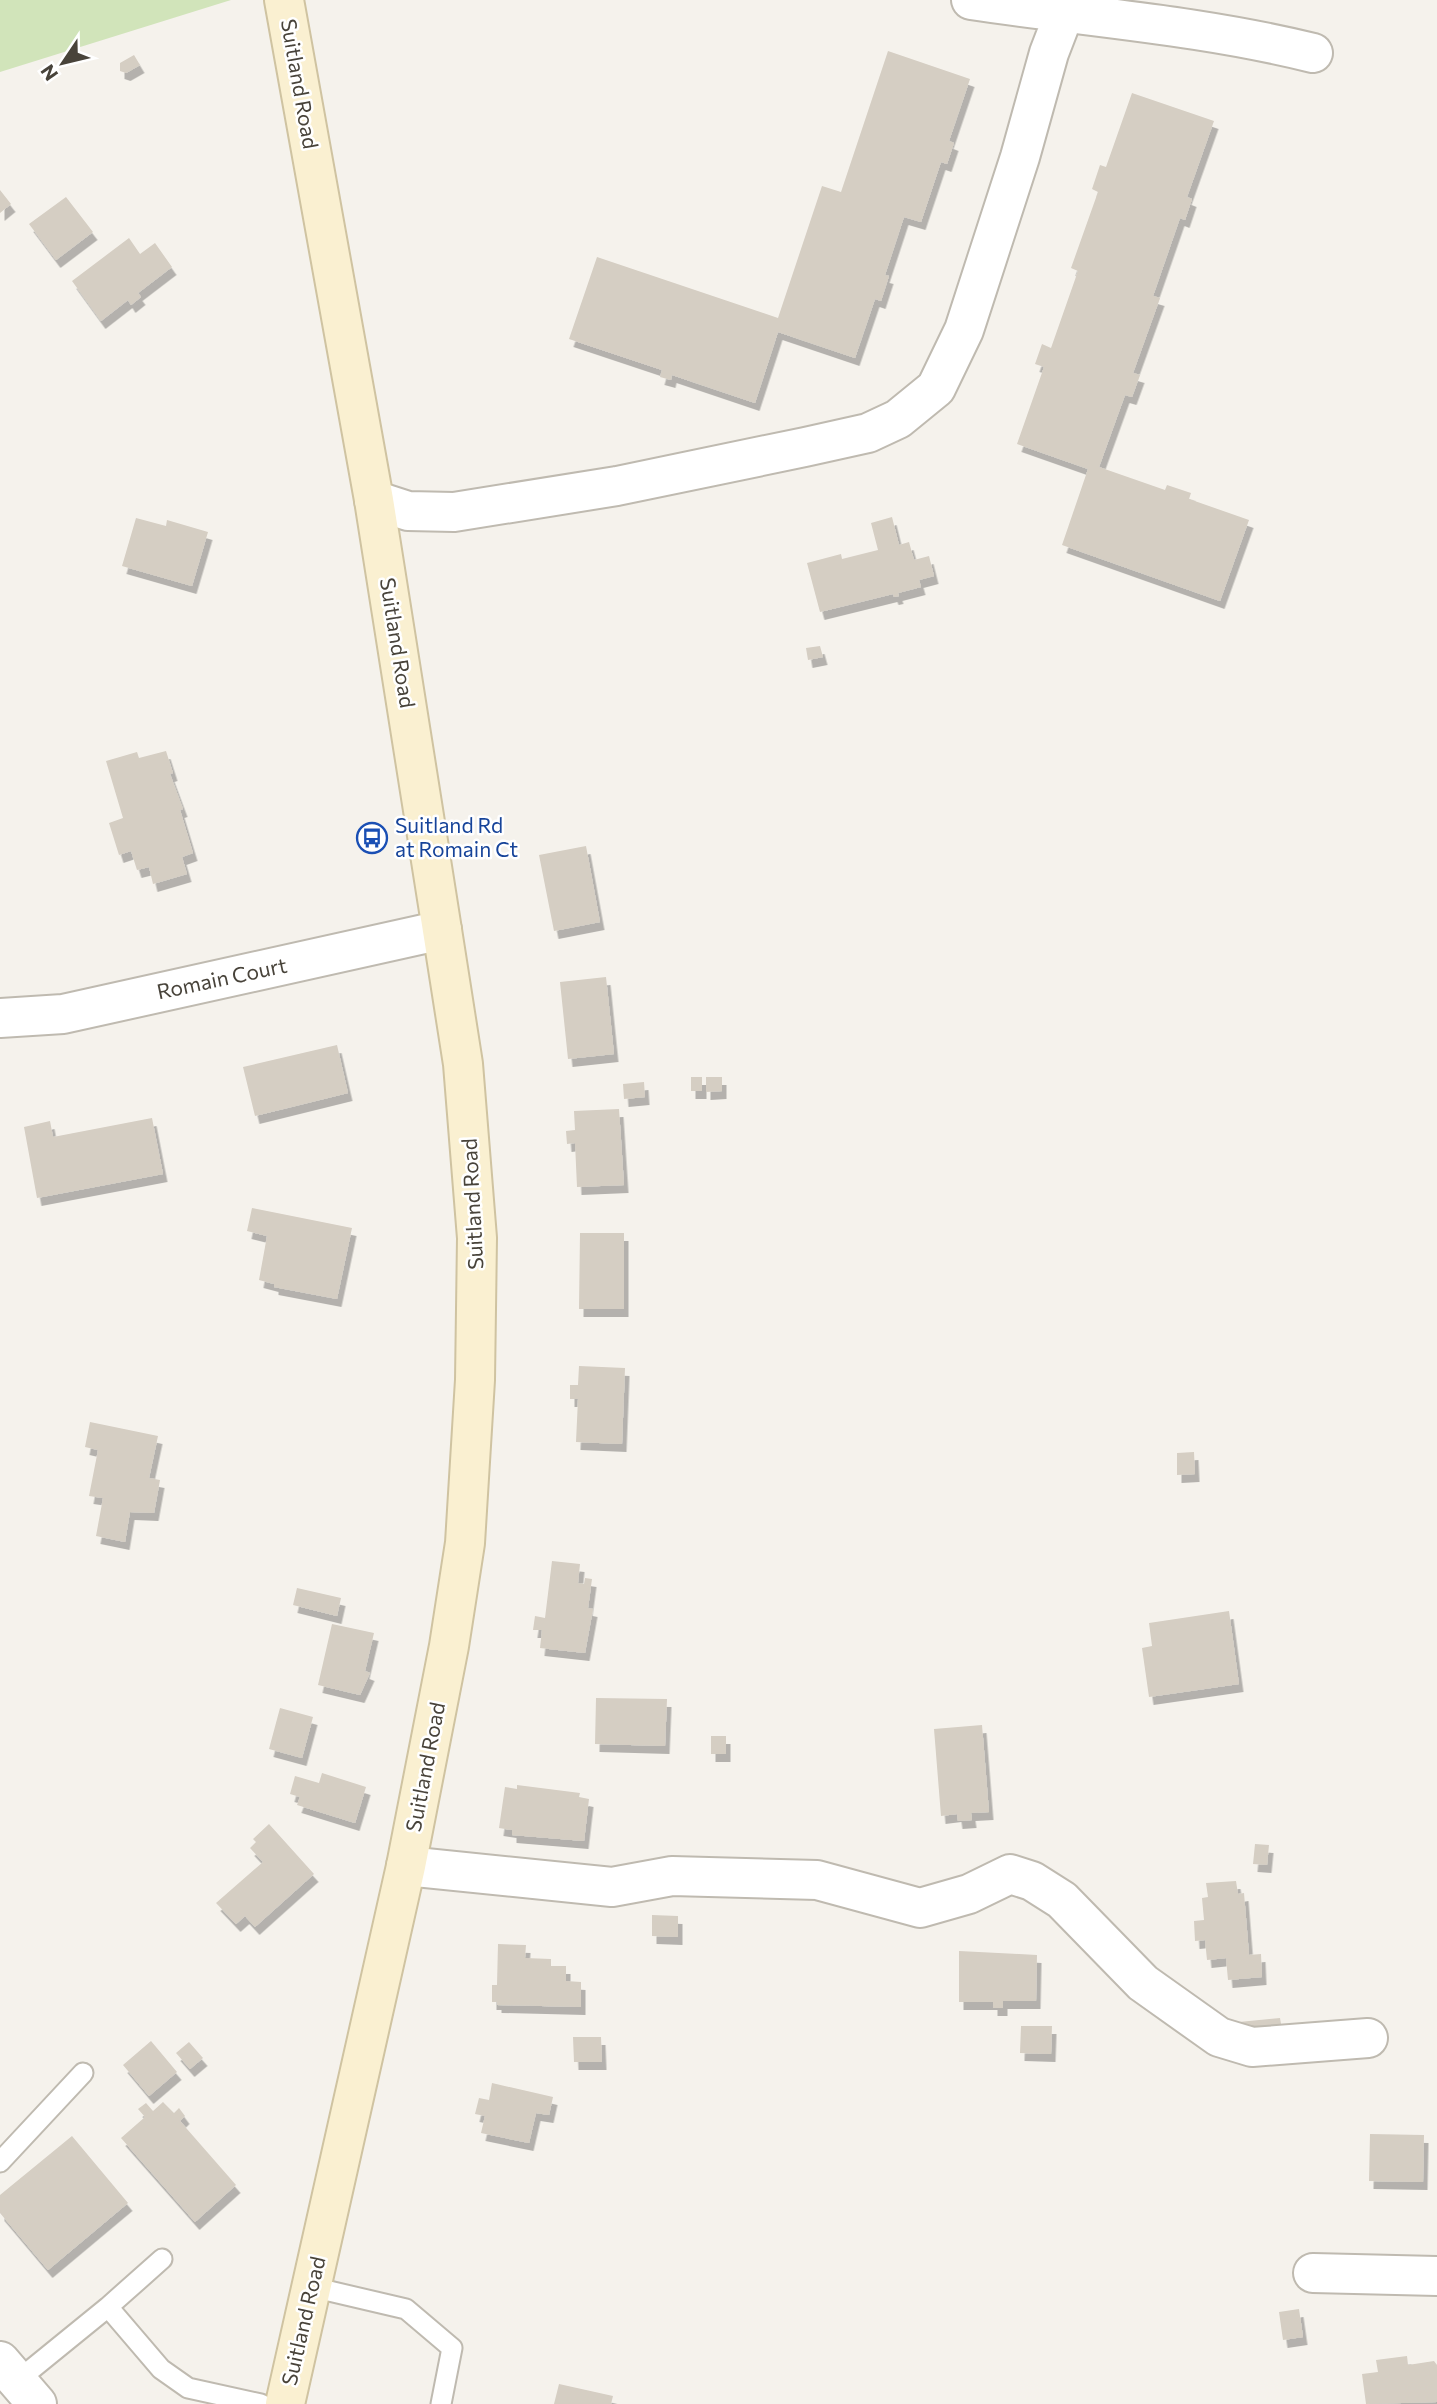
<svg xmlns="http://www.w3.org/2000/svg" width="1437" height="2404" font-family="Commissioner,sans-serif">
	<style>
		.green { fill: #d1e4ba }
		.building { fill: #d5cec3; filter: url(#shadow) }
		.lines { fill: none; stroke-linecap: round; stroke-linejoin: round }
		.lane-casing { stroke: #bfbab0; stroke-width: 23 }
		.street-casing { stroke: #bfbab0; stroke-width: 42 }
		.secondary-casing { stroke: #cfc3a1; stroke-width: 42 }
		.lane { stroke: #fff; stroke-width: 19 }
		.street { stroke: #fff; stroke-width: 38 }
		.secondary { stroke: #faf0d1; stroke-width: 38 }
		.labels { text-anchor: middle; stroke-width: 5; stroke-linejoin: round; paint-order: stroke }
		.street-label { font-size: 21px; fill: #48433a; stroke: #fff }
		.transit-label { font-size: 21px; fill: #164399; stroke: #fff; text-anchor: start }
	</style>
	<defs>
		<filter id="shadow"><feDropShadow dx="4.5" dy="8" stdDeviation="0" flood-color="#0004"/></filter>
	</defs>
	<rect width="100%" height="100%" fill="#f5f2ec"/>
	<!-- green -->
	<path class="green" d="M 0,0 L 231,0 L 0,72 Z"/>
	<!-- building -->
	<path class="building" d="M 888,51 L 970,79 L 949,141 L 954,143 L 947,164 L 941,162 L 921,222 L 904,217 L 885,275 L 889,276 L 881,301 L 875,299 L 855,358 L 778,332 L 755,403 L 672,375 L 671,380 L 660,377 L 662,370 L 569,339 L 597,257 L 778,318 L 822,186 L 841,192 Z
		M 134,55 L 140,65 L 126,73 L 120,71 L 120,63 Z
		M 1132,93 L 1214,121 L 1187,197 L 1192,199 L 1185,220 L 1180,218 L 1153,296 L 1160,298 L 1133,373 L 1140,375 L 1132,397 L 1125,395 L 1099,467 L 1165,490 L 1167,485 L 1191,493 L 1189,499 L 1249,520 L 1220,601 L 1062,545 L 1088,469 L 1017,444 L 1044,367 L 1035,364 L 1042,344 L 1051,348 L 1078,271 L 1071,268 L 1098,192 L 1092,189 L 1100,165 L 1106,167 Z
		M 0,190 L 11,204 L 0,213 Z
		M 66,197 L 93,232 L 56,260 L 29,224 Z
		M 129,238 L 140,254 L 155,243 L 172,267 L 138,293 L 141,297 L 131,305 L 128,300 L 101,321 L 72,281 Z
		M 892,517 L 899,545 L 909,542 L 914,560 L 929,556 L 934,576 L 919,580 L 921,587 L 898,593 L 899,596 L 894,597 L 893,594 L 820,612 L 807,563 L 841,554 L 842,559 L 878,550 L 871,523 Z
		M 136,518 L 166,526 L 167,520 L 208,532 L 192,586 L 122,566 Z
		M 820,646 L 823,657 L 808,660 L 806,648 Z
		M 166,751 L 173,773 L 170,774 L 183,809 L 180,810 L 193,853 L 182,857 L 187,874 L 153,884 L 149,867 L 137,870 L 131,851 L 119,855 L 109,823 L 123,818 L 106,761 L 137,752 L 139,758 Z
		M 586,846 L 600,922 L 554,931 L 539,855 Z
		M 606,977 L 614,1054 L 568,1059 L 560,982 Z
		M 337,1045 L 348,1093 L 255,1116 L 243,1067 Z
		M 691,1077 L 702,1077 L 702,1091 L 691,1091 Z
		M 706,1077 L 722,1077 L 722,1091 L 706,1092 Z
		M 644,1082 L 645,1097 L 624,1099 L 623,1084 Z
		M 619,1109 L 624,1185 L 577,1187 L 575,1143 L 567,1144 L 566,1131 L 575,1130 L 574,1111 Z
		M 152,1118 L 163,1174 L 37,1198 L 24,1127 L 50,1121 L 53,1137 Z
		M 252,1208 L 352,1228 L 337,1299 L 274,1287 L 274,1284 L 259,1280 L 267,1236 L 247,1231 Z
		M 580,1233 L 624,1233 L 624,1309 L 579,1309 Z
		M 579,1366 L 625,1368 L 622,1444 L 576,1442 L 578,1399 L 570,1399 L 570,1385 L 578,1385 Z
		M 90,1422 L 158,1436 L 149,1478 L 160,1480 L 154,1513 L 130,1512 L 125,1542 L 96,1536 L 103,1498 L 89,1496 L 98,1450 L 85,1447 Z
		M 1194,1452 L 1195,1474 L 1177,1475 L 1177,1453 Z
		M 552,1561 L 580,1564 L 578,1583 L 584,1584 L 585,1578 L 592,1579 L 588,1608 L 593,1609 L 585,1653 L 540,1648 L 542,1630 L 533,1630 L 535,1616 L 545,1618 Z
		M 297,1588 L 341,1598 L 337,1616 L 293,1605 Z
		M 1229,1611 L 1239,1684 L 1149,1697 L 1142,1648 L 1152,1646 L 1149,1623 Z
		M 332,1624 L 374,1633 L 365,1671 L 370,1673 L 360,1695 L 318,1685 Z
		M 596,1698 L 667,1699 L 665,1746 L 595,1744 Z
		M 280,1708 L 313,1717 L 302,1758 L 269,1749 Z
		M 982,1725 L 989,1812 L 971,1813 L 972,1820 L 958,1821 L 957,1814 L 941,1816 L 934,1729 Z
		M 711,1736 L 726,1736 L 726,1754 L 711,1754 Z
		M 322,1773 L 366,1787 L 355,1823 L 297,1805 L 300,1797 L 290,1794 L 295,1776 L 319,1783 Z
		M 517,1785 L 580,1793 L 579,1797 L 589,1799 L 584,1841 L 512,1835 L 512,1830 L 499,1828 L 505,1787 L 517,1789 Z
		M 269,1824 L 314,1874 L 255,1927 L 245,1916 L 236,1924 L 216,1903 L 263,1862 L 250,1848 L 256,1842 L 253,1839 Z
		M 1255,1844 L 1269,1845 L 1267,1865 L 1253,1864 Z
		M 1236,1881 L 1238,1894 L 1244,1893 L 1249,1955 L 1261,1954 L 1262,1977 L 1228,1980 L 1226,1958 L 1207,1960 L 1205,1940 L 1195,1941 L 1194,1921 L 1204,1920 L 1202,1898 L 1208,1897 L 1206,1883 Z
		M 652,1915 L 678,1916 L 678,1937 L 652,1936 Z
		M 498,1944 L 526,1945 L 525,1958 L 551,1959 L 551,1966 L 566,1966 L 566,1981 L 581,1982 L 581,2007 L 497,2005 L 497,2002 L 492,2002 L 492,1985 L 497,1985 Z
		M 959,1951 L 1037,1955 L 1036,2001 L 1003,2001 L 1003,2008 L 993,2008 L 993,2002 L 959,2002 Z
		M 1280,2018 L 1283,2036 L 1240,2041 L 1239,2022 Z
		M 1021,2026 L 1052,2026 L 1051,2054 L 1020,2053 Z
		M 573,2037 L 601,2037 L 602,2062 L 574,2062 Z
		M 151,2041 L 177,2072 L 149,2096 L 123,2065 Z
		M 189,2042 L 203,2058 L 190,2069 L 176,2053 Z
		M 492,2083 L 553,2097 L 549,2115 L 536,2113 L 529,2143 L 481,2133 L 485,2116 L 475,2114 L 479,2098 L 489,2100 Z
		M 163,2102 L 174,2113 L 179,2108 L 185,2116 L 180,2121 L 236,2185 L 195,2222 L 121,2138 L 145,2117 L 138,2109 L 146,2103 L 153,2111 Z
		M 1370,2134 L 1424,2135 L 1423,2182 L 1369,2181 Z
		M 72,2136 L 128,2203 L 48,2270 L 0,2213 L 0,2195 Z
		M 1299,2309 L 1303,2337 L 1283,2340 L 1279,2312 Z
		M 1407,2356 L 1408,2365 L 1434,2361 L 1437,2365 L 1437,2402 L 1366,2404 L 1362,2374 L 1378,2372 L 1376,2360 Z
		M 559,2384 L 613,2396 L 611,2404 L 554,2404 Z"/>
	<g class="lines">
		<!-- lane casing -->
		<g class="lane-casing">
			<path id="lane" d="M 0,2162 L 83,2073
				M 312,2287 L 406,2309 L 452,2348 L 441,2404
				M 108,2307 L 162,2259
				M 17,2381 L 108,2307 L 161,2369 L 188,2388 L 261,2404"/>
		</g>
		<!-- street casing -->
		<g class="street-casing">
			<path id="street" d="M 971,0 C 1085,17 1200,25 1313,53
				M 374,500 L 408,511 L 454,512 L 617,486 L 805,447 L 868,433 L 898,419 L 936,388 L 964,330 L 1020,157 L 1049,53 L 1064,14
				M 0,1018 L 63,1014 L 442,930
				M 406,1866 L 612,1887 L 672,1876 L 817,1880 L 920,1908 L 969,1894 L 1010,1874 L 1032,1881 L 1062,1900 L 1143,1983 L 1219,2037 L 1252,2047 L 1368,2038
				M 1313,2273 L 1437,2276
				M 0,2361 L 37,2404"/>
		</g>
		<!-- secondary casing -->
		<g class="secondary-casing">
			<path id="secondary" d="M 284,0 L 374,500 L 442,930 L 463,1064 L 477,1238 L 475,1380 L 465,1543 L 449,1646 L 406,1866 L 285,2404"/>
		</g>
		<!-- lane -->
		<use href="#lane" class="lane"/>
		<!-- street -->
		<use href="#street" class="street"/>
		<!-- secondary -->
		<use href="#secondary" class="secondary"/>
	</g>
	<!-- icons -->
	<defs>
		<g id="bus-ring" transform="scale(1.575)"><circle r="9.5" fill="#fff" stroke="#1a4fb4" stroke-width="1.5"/><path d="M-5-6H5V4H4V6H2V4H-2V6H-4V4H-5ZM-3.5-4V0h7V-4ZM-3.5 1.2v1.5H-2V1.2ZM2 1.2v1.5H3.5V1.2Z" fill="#1a4fb4"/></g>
	</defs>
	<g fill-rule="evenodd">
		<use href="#bus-ring" x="372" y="838"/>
	</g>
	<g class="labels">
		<!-- street labels -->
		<g class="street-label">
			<text transform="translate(299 84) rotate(80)" y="7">Suitland Road</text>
			<text transform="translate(397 643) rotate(81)" y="7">Suitland Road</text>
			<text transform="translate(222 979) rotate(-12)" y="7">Romain Court</text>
			<text transform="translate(473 1204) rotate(-93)" y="7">Suitland Road</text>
			<text transform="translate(426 1767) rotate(-79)" y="7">Suitland Road</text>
			<text transform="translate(304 2321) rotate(-77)" y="7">Suitland Road</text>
		</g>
		<!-- transit labels -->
		<g class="transit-label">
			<text x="395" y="833">Suitland Rd<tspan x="395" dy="24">at Romain Ct</tspan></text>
		</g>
	</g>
	<!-- north arrow -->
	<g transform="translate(63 63) rotate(235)" stroke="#ffffff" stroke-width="5" paint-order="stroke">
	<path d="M0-5L12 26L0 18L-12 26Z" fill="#48433a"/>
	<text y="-10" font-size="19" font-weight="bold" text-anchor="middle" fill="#48433a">N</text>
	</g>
</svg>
